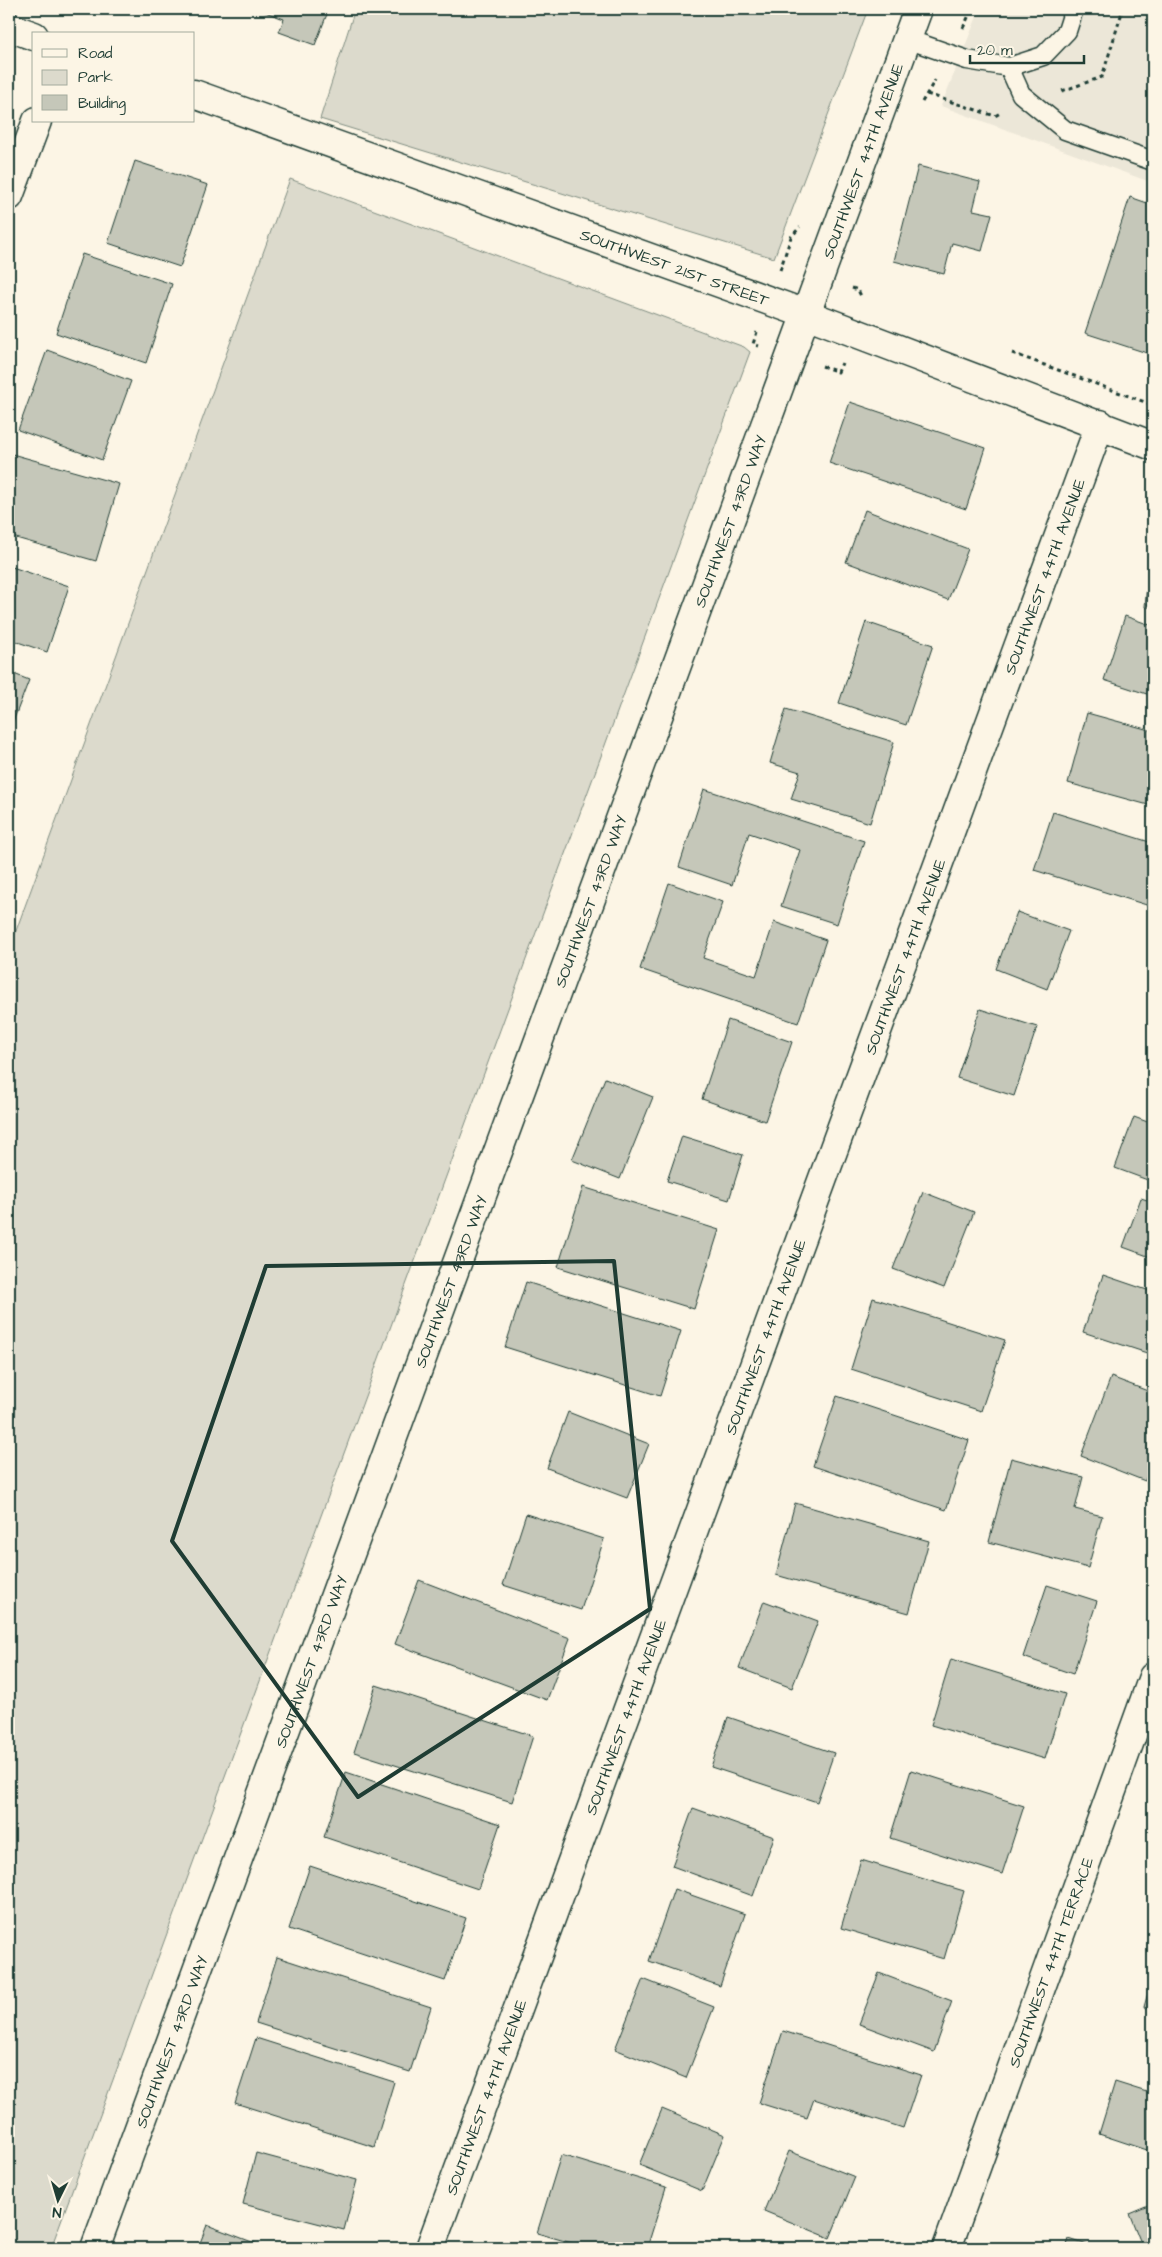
<svg xmlns="http://www.w3.org/2000/svg" width="1162" height="2257" font-family="'Architects Daughter',sans-serif">
	<style>
		.built { fill: #ece7d8 }
		.green { fill: #dcdacc; stroke: #7e8c80 }
		.building { fill: #c5c7b9; stroke: #1f3d34 }
		.lines { fill: none; stroke-linecap: round; stroke-linejoin: round }
		.service-casing { stroke: #1f3d34; stroke-width: 21 }
		.minor-casing { stroke: #1f3d34; stroke-width: 31 }
		.path { stroke: #1f3d34; stroke-width: 3; stroke-dasharray: 4 4; stroke-linecap: butt }
		.service { stroke: #fcf5e5; stroke-width: 18 }
		.minor { stroke: #fcf5e5; stroke-width: 28 }
		.marked { fill: none; stroke: #1f3d34; stroke-width: 4; stroke-linejoin: round }
		.labels { text-anchor: middle; stroke-width: 4; stroke-linejoin: round; paint-order: stroke }
		.street-label { font-size: 16px; fill: #1f3d34; stroke: #fcf5e5 }
	</style>
	<rect width="100%" height="100%" fill="#fcf5e5"/>
	<filter id="ink" filterUnits="userSpaceOnUse"><feTurbulence type="fractalNoise" baseFrequency=".02" numOctaves="2"/><feDisplacementMap in="SourceGraphic" scale="10" xChannelSelector="R" yChannelSelector="G"/><feConvolveMatrix kernelMatrix="1 2 1 2 8 2 1 2 1" color-interpolation-filters="sRGB"/></filter>
	<g filter="url(#ink)">
		<!-- built -->
		<path class="built" d="M 980,9 L 1153,9 L 1153,183 L 941,106 Z"/>
		<!-- green -->
		<path class="green" d="M 355,9 L 868,9 L 774,258 L 320,119 Z
			M 290,179 L 744,347 L 750,352 L 51,2248 L 9,2248 L 9,950 Z"/>
		<!-- building -->
		<path class="building" d="M 257,9 L 329,9 L 315,45 L 279,32 L 284,19 Z
			M 135,161 L 208,185 L 180,267 L 108,243 Z
			M 918,166 L 980,182 L 973,210 L 992,214 L 982,251 L 952,243 L 944,274 L 894,261 Z
			M 1130,197 L 1153,205 L 1153,355 L 1085,333 Z
			M 82,254 L 172,284 L 146,363 L 56,333 Z
			M 47,350 L 131,381 L 102,460 L 18,430 Z
			M 850,402 L 986,448 L 966,509 L 829,463 Z
			M 12,454 L 119,484 L 96,561 L 9,536 L 9,466 Z
			M 865,510 L 968,549 L 948,600 L 846,562 Z
			M 1151,540 L 1153,540 L 1153,607 L 1145,607 Z
			M 9,566 L 69,586 L 47,652 L 9,639 Z
			M 1125,616 L 1153,626 L 1153,696 L 1104,680 Z
			M 866,622 L 933,645 L 906,725 L 839,703 Z
			M 9,672 L 29,680 L 9,732 Z
			M 786,709 L 894,742 L 870,823 L 791,799 L 800,772 L 770,763 Z
			M 1087,713 L 1153,731 L 1152,806 L 1068,783 Z
			M 704,789 L 864,841 L 837,924 L 781,906 L 800,850 L 749,833 L 732,885 L 679,867 Z
			M 1053,812 L 1153,843 L 1153,907 L 1034,870 Z
			M 669,883 L 723,902 L 703,958 L 756,976 L 774,922 L 826,940 L 798,1023 L 640,969 Z
			M 1017,912 L 1069,931 L 1047,989 L 996,969 Z
			M 980,1009 L 1037,1027 L 1014,1096 L 957,1078 Z
			M 728,1020 L 792,1042 L 765,1121 L 702,1099 Z
			M 605,1078 L 653,1097 L 620,1179 L 572,1160 Z
			M 1134,1117 L 1153,1124 L 1153,1182 L 1115,1168 Z
			M 682,1136 L 743,1155 L 729,1200 L 667,1181 Z
			M 583,1187 L 719,1230 L 694,1309 L 558,1267 Z
			M 923,1192 L 974,1212 L 944,1288 L 893,1269 Z
			M 1141,1198 L 1153,1202 L 1153,1258 L 1123,1247 Z
			M 1103,1275 L 1153,1292 L 1153,1355 L 1083,1332 Z
			M 526,1282 L 681,1331 L 660,1396 L 505,1347 Z
			M 873,1298 L 1005,1340 L 981,1411 L 851,1369 Z
			M 1111,1377 L 1153,1393 L 1153,1460 L 1145,1481 L 1081,1456 Z
			M 837,1396 L 969,1440 L 946,1510 L 813,1466 Z
			M 568,1412 L 649,1444 L 627,1498 L 547,1468 Z
			M 1011,1458 L 1083,1477 L 1075,1509 L 1102,1516 L 1088,1568 L 989,1542 Z
			M 795,1503 L 929,1541 L 909,1613 L 776,1575 Z
			M 526,1514 L 604,1539 L 581,1610 L 503,1585 Z
			M 419,1580 L 570,1638 L 547,1700 L 395,1644 Z
			M 1047,1585 L 1097,1601 L 1073,1674 L 1023,1657 Z
			M 764,1601 L 818,1621 L 792,1688 L 739,1668 Z
			M 951,1659 L 1065,1694 L 1045,1759 L 931,1725 Z
			M 376,1685 L 533,1736 L 512,1802 L 354,1752 Z
			M 728,1717 L 834,1753 L 817,1802 L 711,1767 Z
			M 911,1770 L 1024,1806 L 1002,1874 L 890,1838 Z
			M 346,1772 L 500,1824 L 478,1889 L 324,1837 Z
			M 693,1808 L 774,1837 L 753,1896 L 672,1866 Z
			M 861,1860 L 964,1891 L 944,1959 L 841,1928 Z
			M 310,1866 L 466,1918 L 445,1981 L 289,1929 Z
			M 674,1889 L 745,1914 L 720,1986 L 649,1961 Z
			M 277,1957 L 431,2007 L 410,2072 L 256,2023 Z
			M 879,1973 L 952,2001 L 934,2052 L 859,2024 Z
			M 1153,1975 L 1153,2010 L 1144,2007 Z
			M 643,1979 L 714,2007 L 686,2078 L 615,2049 Z
			M 783,2031 L 921,2075 L 903,2128 L 814,2099 L 807,2118 L 759,2103 Z
			M 256,2038 L 394,2082 L 374,2147 L 235,2103 Z
			M 1115,2082 L 1153,2094 L 1153,2152 L 1099,2134 Z
			M 662,2109 L 725,2135 L 702,2191 L 639,2165 Z
			M 789,2151 L 855,2177 L 830,2238 L 764,2211 Z
			M 256,2153 L 357,2180 L 344,2230 L 243,2204 Z
			M 561,2155 L 666,2187 L 647,2248 L 589,2248 L 537,2233 Z
			M 1153,2203 L 1153,2248 L 1143,2248 L 1129,2213 Z
			M 207,2225 L 268,2248 L 198,2248 Z
			M 1069,2239 L 1097,2248 L 1066,2248 Z"/>
		<g class="lines">
			<!-- service casing -->
			<g class="service-casing">
				<path id="service" d="M 907,39 L 967,60 L 1009,67 L 1043,56 L 1067,31 L 1074,9
					M 1009,67 L 1021,94 L 1065,130 L 1153,161"/>
			</g>
			<!-- minor casing -->
			<g class="minor-casing">
				<g id="minor">
					<path d="M 9,27 L 34,36"/>
					<path id="s1" d="M 194,94 L 806,314 L 1153,446"/>
					<path d="M 9,196 L 37,121"/>
					<path id="s2" d="M 95,2248 L 918,9"/>
					<path id="s3" d="M 430,2248 L 1100,424"/>
					<path id="s4" d="M 947,2248 L 1153,1677"/>
				</g>
			</g>
			<!-- path -->
			<path class="path" d="M 963,28 L 972,9
				M 1062,91 L 1102,77 L 1123,9
				M 927,94 L 995,116 L 1000,113
				M 922,102 L 935,80
				M 780,270 L 791,237 L 800,227
				M 852,288 L 858,290 L 862,298
				M 757,332 L 753,344 L 759,346
				M 1012,353 L 1153,405
				M 822,366 L 838,372 L 842,363"/>
			<!-- service -->
			<use href="#service" class="service"/>
			<!-- minor -->
			<use href="#minor" class="minor"/>
		</g>
	</g>
	<!-- marked area -->
	<path class="marked" d="M 614,1261 L 650,1609 L 358,1797 L 172,1541 L 266,1266 Z"/>
	<g class="labels">
		<!-- street labels -->
		<g class="street-label">
			<text dy="6" stroke="none"><textPath href="#s2" startOffset="2224">SOUTHWEST 44TH AVENUE</textPath></text>
			<text dy="6" stroke="none"><textPath href="#s1" startOffset="511">SOUTHWEST 21ST STREET</textPath></text>
			<text dy="6" stroke="none"><textPath href="#s2" startOffset="1840">SOUTHWEST 43RD WAY</textPath></text>
			<text dy="6" stroke="none"><textPath href="#s3" startOffset="1781">SOUTHWEST 44TH AVENUE</textPath></text>
			<text dy="6" stroke="none"><textPath href="#s2" startOffset="1435">SOUTHWEST 43RD WAY</textPath></text>
			<text dy="6" stroke="none"><textPath href="#s3" startOffset="1376">SOUTHWEST 44TH AVENUE</textPath></text>
			<text dy="6" stroke="none"><textPath href="#s2" startOffset="1030">SOUTHWEST 43RD WAY</textPath></text>
			<text dy="6" stroke="none"><textPath href="#s3" startOffset="971">SOUTHWEST 44TH AVENUE</textPath></text>
			<text dy="6" stroke="none"><textPath href="#s2" startOffset="625">SOUTHWEST 43RD WAY</textPath></text>
			<text dy="6" stroke="none"><textPath href="#s3" startOffset="566">SOUTHWEST 44TH AVENUE</textPath></text>
			<text dy="6" stroke="none"><textPath href="#s4" startOffset="304">SOUTHWEST 44TH TERRACE</textPath></text>
			<text dy="6" stroke="none"><textPath href="#s2" startOffset="220">SOUTHWEST 43RD WAY</textPath></text>
			<text dy="6" stroke="none"><textPath href="#s3" startOffset="161">SOUTHWEST 44TH AVENUE</textPath></text>
		</g>
	</g>
	<!-- margin -->
	<rect width="1162" height="2257" fill="none" stroke="#fcf5e5" stroke-width="30"/>
	<rect x="15" y="15" width="1132" height="2227" fill="none" stroke="#1f3d34" stroke-width="2" filter="url(#ink)"/>
	<!-- legend -->
	<rect x="32" y="32" width="162" height="90" fill="#fcf5e5" stroke="#a4ab9e"/>
	<rect x="42" y="49" width="25" height="8" fill="#fcf5e5" stroke="#a4ab9e"/>
	<text x="78" y="58" font-size="15" fill="#1f3d34">Road</text>
	<rect x="42" y="70" width="25" height="15" fill="#dcdacc" stroke="#a4ab9e"/>
	<text x="78" y="82" font-size="15" fill="#1f3d34">Park</text>
	<rect x="42" y="95" width="25" height="15" fill="#c5c7b9" stroke="#a4ab9e"/>
	<text x="78" y="108" font-size="15" fill="#1f3d34">Building</text>
	<!-- north arrow -->
	<g transform="translate(58 2200) rotate(185)" stroke="#fcf5e5" stroke-width="4" paint-order="stroke">
	<path d="M0-4L9 19L0 12L-9 19Z" fill="#1f3d34"/>
	<text y="-8" font-size="14" font-weight="bold" text-anchor="middle" fill="#1f3d34">N</text>
	</g>
	<!-- scale -->
	<path d="M970 55v8h114v-8" fill="none" stroke="#1f3d34" stroke-width="2.5"/>
	<text x="977" y="55" font-size="15" fill="#1f3d34" stroke="#fcf5e5" stroke-width="4" paint-order="stroke">20 m</text>
</svg>
